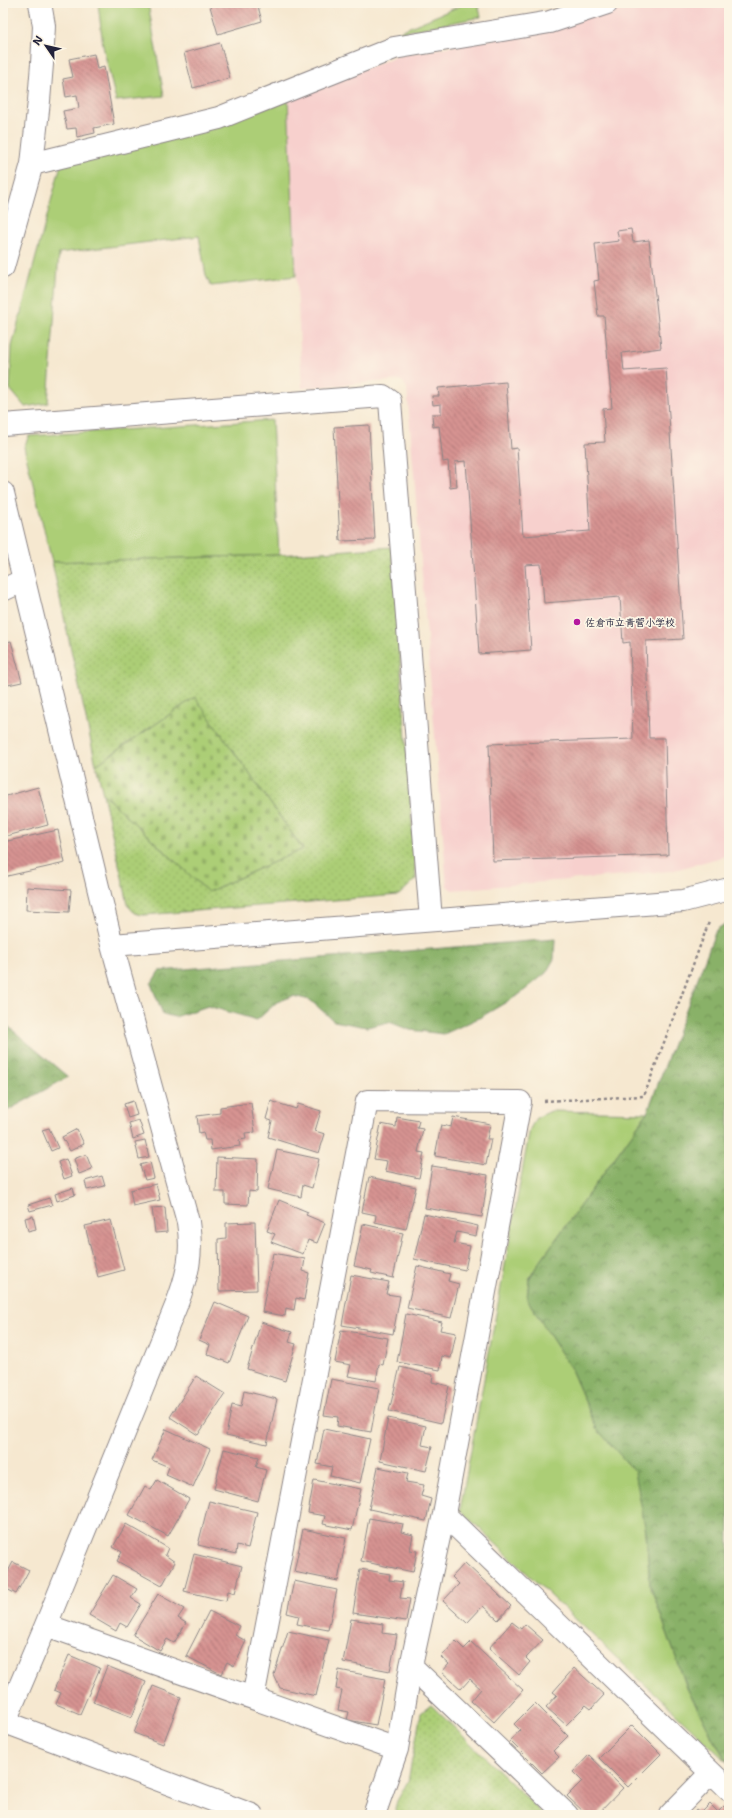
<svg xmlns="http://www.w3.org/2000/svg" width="732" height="1818" font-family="'Shantell Sans','Klee One',sans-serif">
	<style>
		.built { fill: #f7d0cd }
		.green { fill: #acce76; stroke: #677858 }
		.forest { fill: url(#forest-crowns); stroke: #566a51 }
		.cemetery { fill: url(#cemetery-stones); stroke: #677858 }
		.park { fill: url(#park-dots); stroke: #677858 }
		.building { fill: url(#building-back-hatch) }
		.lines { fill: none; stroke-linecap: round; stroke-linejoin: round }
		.minor-casing { stroke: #8c8586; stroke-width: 24 }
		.path { stroke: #8c8586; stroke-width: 2.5; stroke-dasharray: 3 3; stroke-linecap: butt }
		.minor { stroke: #fff; stroke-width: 22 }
		.poi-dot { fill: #b5179e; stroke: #fcf5e5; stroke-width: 1.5 }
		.labels { text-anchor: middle; stroke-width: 3.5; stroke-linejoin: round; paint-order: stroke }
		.poi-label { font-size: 10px; font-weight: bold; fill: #22223b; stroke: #fcf5e5; text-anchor: start }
	</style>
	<defs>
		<pattern id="forest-crowns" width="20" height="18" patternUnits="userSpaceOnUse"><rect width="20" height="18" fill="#89b167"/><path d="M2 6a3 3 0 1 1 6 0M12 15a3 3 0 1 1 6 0" fill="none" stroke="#709056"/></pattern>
		<pattern id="cemetery-stones" width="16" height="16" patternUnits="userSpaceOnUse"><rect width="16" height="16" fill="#acce76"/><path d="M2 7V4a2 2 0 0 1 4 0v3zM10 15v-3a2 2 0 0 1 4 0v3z" fill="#94b167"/></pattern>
		<pattern id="park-dots" width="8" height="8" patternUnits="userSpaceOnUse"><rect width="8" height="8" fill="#acce76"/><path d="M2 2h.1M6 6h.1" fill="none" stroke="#94b167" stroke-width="1.8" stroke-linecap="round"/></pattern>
		<pattern id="building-back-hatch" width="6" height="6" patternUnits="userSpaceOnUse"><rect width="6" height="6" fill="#d69391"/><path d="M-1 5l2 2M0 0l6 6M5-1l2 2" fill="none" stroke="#ad7878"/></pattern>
	</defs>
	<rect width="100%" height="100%" fill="#fcf5e5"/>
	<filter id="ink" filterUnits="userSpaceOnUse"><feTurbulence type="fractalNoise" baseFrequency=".025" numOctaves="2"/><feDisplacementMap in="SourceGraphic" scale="8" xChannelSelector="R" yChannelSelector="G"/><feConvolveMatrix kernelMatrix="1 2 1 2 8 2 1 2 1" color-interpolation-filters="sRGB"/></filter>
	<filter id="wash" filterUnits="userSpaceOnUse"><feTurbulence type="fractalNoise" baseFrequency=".012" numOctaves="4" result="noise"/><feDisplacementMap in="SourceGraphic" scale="16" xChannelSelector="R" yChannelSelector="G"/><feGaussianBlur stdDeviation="0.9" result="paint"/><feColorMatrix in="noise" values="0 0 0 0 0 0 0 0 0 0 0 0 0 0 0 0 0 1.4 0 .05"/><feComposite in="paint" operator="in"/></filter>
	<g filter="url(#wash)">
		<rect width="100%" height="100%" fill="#f6e8d0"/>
		<!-- built -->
		<path class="built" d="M 627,3 L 729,3 L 729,855 L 671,871 L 452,890 L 447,886 L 407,388 L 403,382 L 399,380 L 302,388 L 288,98 L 398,56 L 549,29 Z"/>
		<!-- green -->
		<path class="green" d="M 98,3 L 148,3 L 164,96 L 116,101 L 103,46 Z
			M 460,3 L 478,3 L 481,17 L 393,34 L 460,6 Z
			M 288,98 L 296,276 L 211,286 L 206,276 L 199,236 L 59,253 L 48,403 L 25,407 L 10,389 L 12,346 L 61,164 Z
			M 272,420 L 279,555 L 52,562 L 24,447 L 29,436 Z
			M 551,1111 L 647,1113 L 538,1264 L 529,1279 L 527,1299 L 570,1367 L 597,1429 L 636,1472 L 646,1532 L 650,1585 L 687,1688 L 712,1737 L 727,1762 L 460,1510 L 530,1129 L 536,1118 Z"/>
		<!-- forest -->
		<path class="forest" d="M 729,921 L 729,1764 L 712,1737 L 687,1688 L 650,1585 L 646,1532 L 635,1472 L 597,1429 L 570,1367 L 527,1299 L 529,1279 L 538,1264 L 647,1113 L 716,930 Z
			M 555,939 L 554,959 L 546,973 L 520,994 L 481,1017 L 444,1034 L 410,1030 L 389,1022 L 367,1027 L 334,1021 L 310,1000 L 293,996 L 277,1002 L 257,1020 L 208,1006 L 175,1017 L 163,1014 L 151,984 L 159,971 Z
			M 3,1022 L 68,1077 L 3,1113 Z"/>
		<!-- cemetery -->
		<path class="cemetery" d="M 195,697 L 303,849 L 208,892 L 103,794 L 96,765 Z"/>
		<!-- park -->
		<path class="park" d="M 392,547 L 416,879 L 399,895 L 144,915 C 136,915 131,911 128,904 L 103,794 L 208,892 L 303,849 L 195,697 L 96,765 L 52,562 L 279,555 Z
			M 431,1705 L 544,1815 L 396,1815 L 395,1808 L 397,1801 L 408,1781 L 421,1713 Z"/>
		<g id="blocks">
			<!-- building -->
			<path class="building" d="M 209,3 L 257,3 L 262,21 L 218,34 Z
				M 220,43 L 230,78 L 193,88 L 184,53 Z
				M 94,54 L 97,69 L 104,67 L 114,124 L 94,128 L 95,133 L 77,137 L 76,128 L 67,129 L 63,111 L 79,108 L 77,95 L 66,97 L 63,79 L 73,77 L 69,59 Z
				M 631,229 L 633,242 L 649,240 L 661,348 L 622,353 L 624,371 L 666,368 L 683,639 L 646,641 L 649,738 L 665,738 L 668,855 L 493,861 L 489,744 L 633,739 L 630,642 L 623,643 L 620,597 L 544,603 L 541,564 L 525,565 L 531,650 L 479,654 L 466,461 L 455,462 L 457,487 L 450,488 L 448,461 L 443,462 L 439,426 L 433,427 L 432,414 L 441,414 L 441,404 L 433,405 L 432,396 L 439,396 L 438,388 L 506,382 L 511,449 L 517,448 L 523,536 L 590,531 L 585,443 L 605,442 L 603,409 L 612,408 L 604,316 L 598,316 L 594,281 L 599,280 L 595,244 L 619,241 L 617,231 Z
				M 369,425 L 375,540 L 340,541 L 334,427 Z
				M 11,641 L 22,682 L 3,686 L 3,643 Z
				M 38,787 L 48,825 L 3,837 L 3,797 Z
				M 58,830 L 65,863 L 3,877 L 3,842 Z
				M 27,887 L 71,890 L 69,912 L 26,910 Z
				M 133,1101 L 137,1115 L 128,1118 L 124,1104 Z
				M 271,1101 L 296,1109 L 298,1104 L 321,1111 L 315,1131 L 325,1134 L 319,1153 L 268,1137 L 272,1121 L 266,1119 Z
				M 251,1103 L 255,1132 L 245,1133 L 246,1139 L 239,1140 L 240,1146 L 211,1150 L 210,1140 L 205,1140 L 203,1132 L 199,1133 L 197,1116 L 220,1113 L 220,1107 Z
				M 397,1117 L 419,1121 L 417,1128 L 423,1129 L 418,1152 L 424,1153 L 419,1178 L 385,1171 L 387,1161 L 374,1159 L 381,1124 L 396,1127 Z
				M 453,1117 L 490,1124 L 487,1139 L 491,1139 L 486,1165 L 435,1156 L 441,1125 L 451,1127 Z
				M 139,1120 L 144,1135 L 133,1139 L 129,1123 Z
				M 49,1128 L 58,1148 L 51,1151 L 42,1130 Z
				M 77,1129 L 84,1144 L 70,1151 L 62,1137 Z
				M 145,1140 L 149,1157 L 139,1159 L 135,1142 Z
				M 277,1150 L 319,1159 L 312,1188 L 303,1185 L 301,1197 L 268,1189 Z
				M 86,1154 L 92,1169 L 79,1174 L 74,1159 Z
				M 217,1157 L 258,1159 L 257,1192 L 249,1191 L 248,1205 L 225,1204 L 225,1192 L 216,1192 Z
				M 66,1159 L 72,1176 L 64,1179 L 58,1162 Z
				M 150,1162 L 154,1178 L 145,1180 L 140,1165 Z
				M 432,1166 L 488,1175 L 482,1217 L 425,1208 Z
				M 102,1176 L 105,1186 L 87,1190 L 85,1181 Z
				M 369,1177 L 416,1187 L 406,1229 L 375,1222 L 376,1215 L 362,1212 Z
				M 156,1184 L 160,1200 L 133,1206 L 130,1190 Z
				M 73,1188 L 75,1195 L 57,1201 L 55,1194 Z
				M 49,1198 L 52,1205 L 30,1211 L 28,1205 Z
				M 279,1200 L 308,1212 L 306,1215 L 325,1223 L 317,1243 L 308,1240 L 303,1254 L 271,1242 L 275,1234 L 267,1231 Z
				M 165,1207 L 167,1232 L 155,1233 L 152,1208 Z
				M 424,1214 L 478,1226 L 476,1236 L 457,1232 L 454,1243 L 470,1246 L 465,1270 L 414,1259 Z
				M 33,1216 L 36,1229 L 28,1231 L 25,1218 Z
				M 111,1220 L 124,1270 L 98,1277 L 85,1226 Z
				M 255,1222 L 257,1290 L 219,1291 L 218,1239 L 226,1238 L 226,1223 Z
				M 363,1224 L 403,1233 L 393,1278 L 371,1273 L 372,1270 L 354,1266 Z
				M 273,1253 L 305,1259 L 303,1271 L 309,1273 L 304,1300 L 296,1298 L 294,1310 L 286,1308 L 285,1316 L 262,1312 Z
				M 417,1266 L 450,1274 L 448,1281 L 459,1284 L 451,1318 L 407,1308 Z
				M 351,1275 L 389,1282 L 386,1294 L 400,1296 L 393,1334 L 342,1325 Z
				M 215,1302 L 248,1316 L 229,1363 L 207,1354 L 210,1345 L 199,1340 Z
				M 406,1314 L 442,1322 L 440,1330 L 456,1333 L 451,1358 L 442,1356 L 440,1370 L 397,1362 Z
				M 261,1322 L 292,1332 L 289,1342 L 296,1344 L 285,1381 L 247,1369 Z
				M 341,1330 L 388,1338 L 383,1365 L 379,1364 L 376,1381 L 348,1376 L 351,1365 L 335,1362 Z
				M 400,1367 L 433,1375 L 432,1382 L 449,1386 L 441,1423 L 389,1411 Z
				M 196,1376 L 225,1394 L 198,1435 L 170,1417 Z
				M 331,1379 L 379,1388 L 371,1432 L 337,1426 L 338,1417 L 324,1415 Z
				M 244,1391 L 277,1399 L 267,1444 L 226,1435 L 232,1405 L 241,1407 Z
				M 388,1418 L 426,1426 L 422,1445 L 432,1447 L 426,1471 L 380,1461 Z
				M 166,1429 L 210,1449 L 193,1487 L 166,1475 L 169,1467 L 152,1460 Z
				M 324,1429 L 370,1439 L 360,1483 L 330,1476 L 332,1467 L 317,1464 Z
				M 224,1449 L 259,1457 L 256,1467 L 266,1470 L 258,1501 L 214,1489 Z
				M 378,1467 L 408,1473 L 406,1482 L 424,1485 L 421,1496 L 431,1499 L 426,1521 L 369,1509 Z
				M 157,1480 L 189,1499 L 168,1536 L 129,1515 L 145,1486 L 151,1490 Z
				M 314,1480 L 361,1489 L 352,1530 L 323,1524 L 325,1516 L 308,1513 Z
				M 209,1501 L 257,1512 L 248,1548 L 237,1545 L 236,1554 L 198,1545 Z
				M 369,1518 L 403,1524 L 401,1532 L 413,1535 L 410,1550 L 417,1551 L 413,1572 L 361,1561 Z
				M 126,1524 L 168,1548 L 165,1555 L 175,1562 L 162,1586 L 117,1561 L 122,1552 L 113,1547 Z
				M 303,1529 L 346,1538 L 338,1581 L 294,1572 Z
				M 194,1554 L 242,1566 L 235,1593 L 228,1591 L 226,1601 L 184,1591 Z
				M 13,1562 L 29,1570 L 16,1594 L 3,1587 L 3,1581 Z
				M 465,1563 L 511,1606 L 498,1620 L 483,1606 L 467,1623 L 443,1601 L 459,1584 L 452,1577 Z
				M 360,1569 L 390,1574 L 389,1580 L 403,1582 L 400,1598 L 410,1599 L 406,1621 L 353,1613 Z
				M 113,1575 L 137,1589 L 131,1598 L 141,1604 L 127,1627 L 120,1623 L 116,1631 L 89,1615 Z
				M 294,1581 L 337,1590 L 328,1630 L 297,1624 L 299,1616 L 287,1613 Z
				M 158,1594 L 184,1609 L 178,1618 L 186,1623 L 174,1643 L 167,1639 L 160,1651 L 133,1635 Z
				M 209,1611 L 239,1626 L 235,1635 L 246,1641 L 234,1666 L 227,1662 L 221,1674 L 186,1656 Z
				M 351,1619 L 383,1624 L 382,1633 L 397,1635 L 390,1671 L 343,1662 Z
				M 512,1622 L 521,1629 L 525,1624 L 543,1640 L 526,1658 L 530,1662 L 519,1675 L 489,1648 Z
				M 288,1631 L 329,1640 L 316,1696 L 280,1688 L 274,1675 Z
				M 456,1641 L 464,1649 L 471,1642 L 523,1690 L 494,1722 L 471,1701 L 481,1689 L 470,1679 L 461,1689 L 442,1672 L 449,1664 L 441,1657 Z
				M 69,1655 L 100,1668 L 80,1714 L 56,1704 L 61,1693 L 54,1690 Z
				M 107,1666 L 146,1682 L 132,1717 L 93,1702 Z
				M 574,1668 L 604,1695 L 591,1709 L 586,1705 L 566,1725 L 546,1707 L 557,1695 L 553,1692 Z
				M 339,1670 L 385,1679 L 376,1725 L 347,1720 L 349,1712 L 338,1710 L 342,1690 L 336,1689 Z
				M 153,1686 L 181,1697 L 163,1744 L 134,1733 Z
				M 535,1703 L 568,1736 L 553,1751 L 559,1757 L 542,1773 L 510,1741 L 520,1730 L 514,1724 Z
				M 632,1725 L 661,1754 L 628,1787 L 599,1758 Z
				M 589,1755 L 623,1788 L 597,1815 L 587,1815 L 567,1796 L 582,1781 L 573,1772 Z
				M 710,1804 L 718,1812 L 724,1806 L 729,1810 L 729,1815 L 691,1815 L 696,1809 L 701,1813 Z"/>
		</g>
	</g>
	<g filter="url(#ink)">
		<use href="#blocks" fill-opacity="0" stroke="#8c8586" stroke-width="1"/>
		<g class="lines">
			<!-- minor casing -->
			<g class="minor-casing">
				<path id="minor" d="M 32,164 L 219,118 L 394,48 L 550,22 L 607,3
					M 3,267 L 32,164 L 39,101 L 42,64 L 44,26 L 40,3
					M 3,425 L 383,396 L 390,401 L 431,920
					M 3,493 L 112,945 L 188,1222 C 193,1254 188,1275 176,1306 L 46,1625 L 3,1726
					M 3,590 L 24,580
					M 112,945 L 683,901 L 729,889
					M 444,1514 L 729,1790
					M 46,1625 L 397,1749
					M 411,1666 L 567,1815
					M 253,1698 L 367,1101 L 520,1102 L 444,1514 L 411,1666 L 397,1749 L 374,1815
					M 5,1722 L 252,1815
					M 670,1815 L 711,1773"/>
			</g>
			<!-- path -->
			<path class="path" d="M 544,1101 L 644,1096 L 709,922"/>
			<!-- minor -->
			<use href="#minor" class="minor"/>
		</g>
	</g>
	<!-- markers -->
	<circle class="poi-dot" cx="577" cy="622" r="4"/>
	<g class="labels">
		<!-- poi labels -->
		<g class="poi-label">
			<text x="585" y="626">佐倉市立青菅小学校</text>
		</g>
	</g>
	<!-- margin -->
	<rect width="732" height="1818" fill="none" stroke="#fcf5e5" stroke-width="16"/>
	<!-- north arrow -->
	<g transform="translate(46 46) rotate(304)" stroke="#fcf5e5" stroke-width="3" paint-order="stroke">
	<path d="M0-3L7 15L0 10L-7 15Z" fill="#22223b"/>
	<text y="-6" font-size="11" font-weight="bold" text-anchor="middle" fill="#22223b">N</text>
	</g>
</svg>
